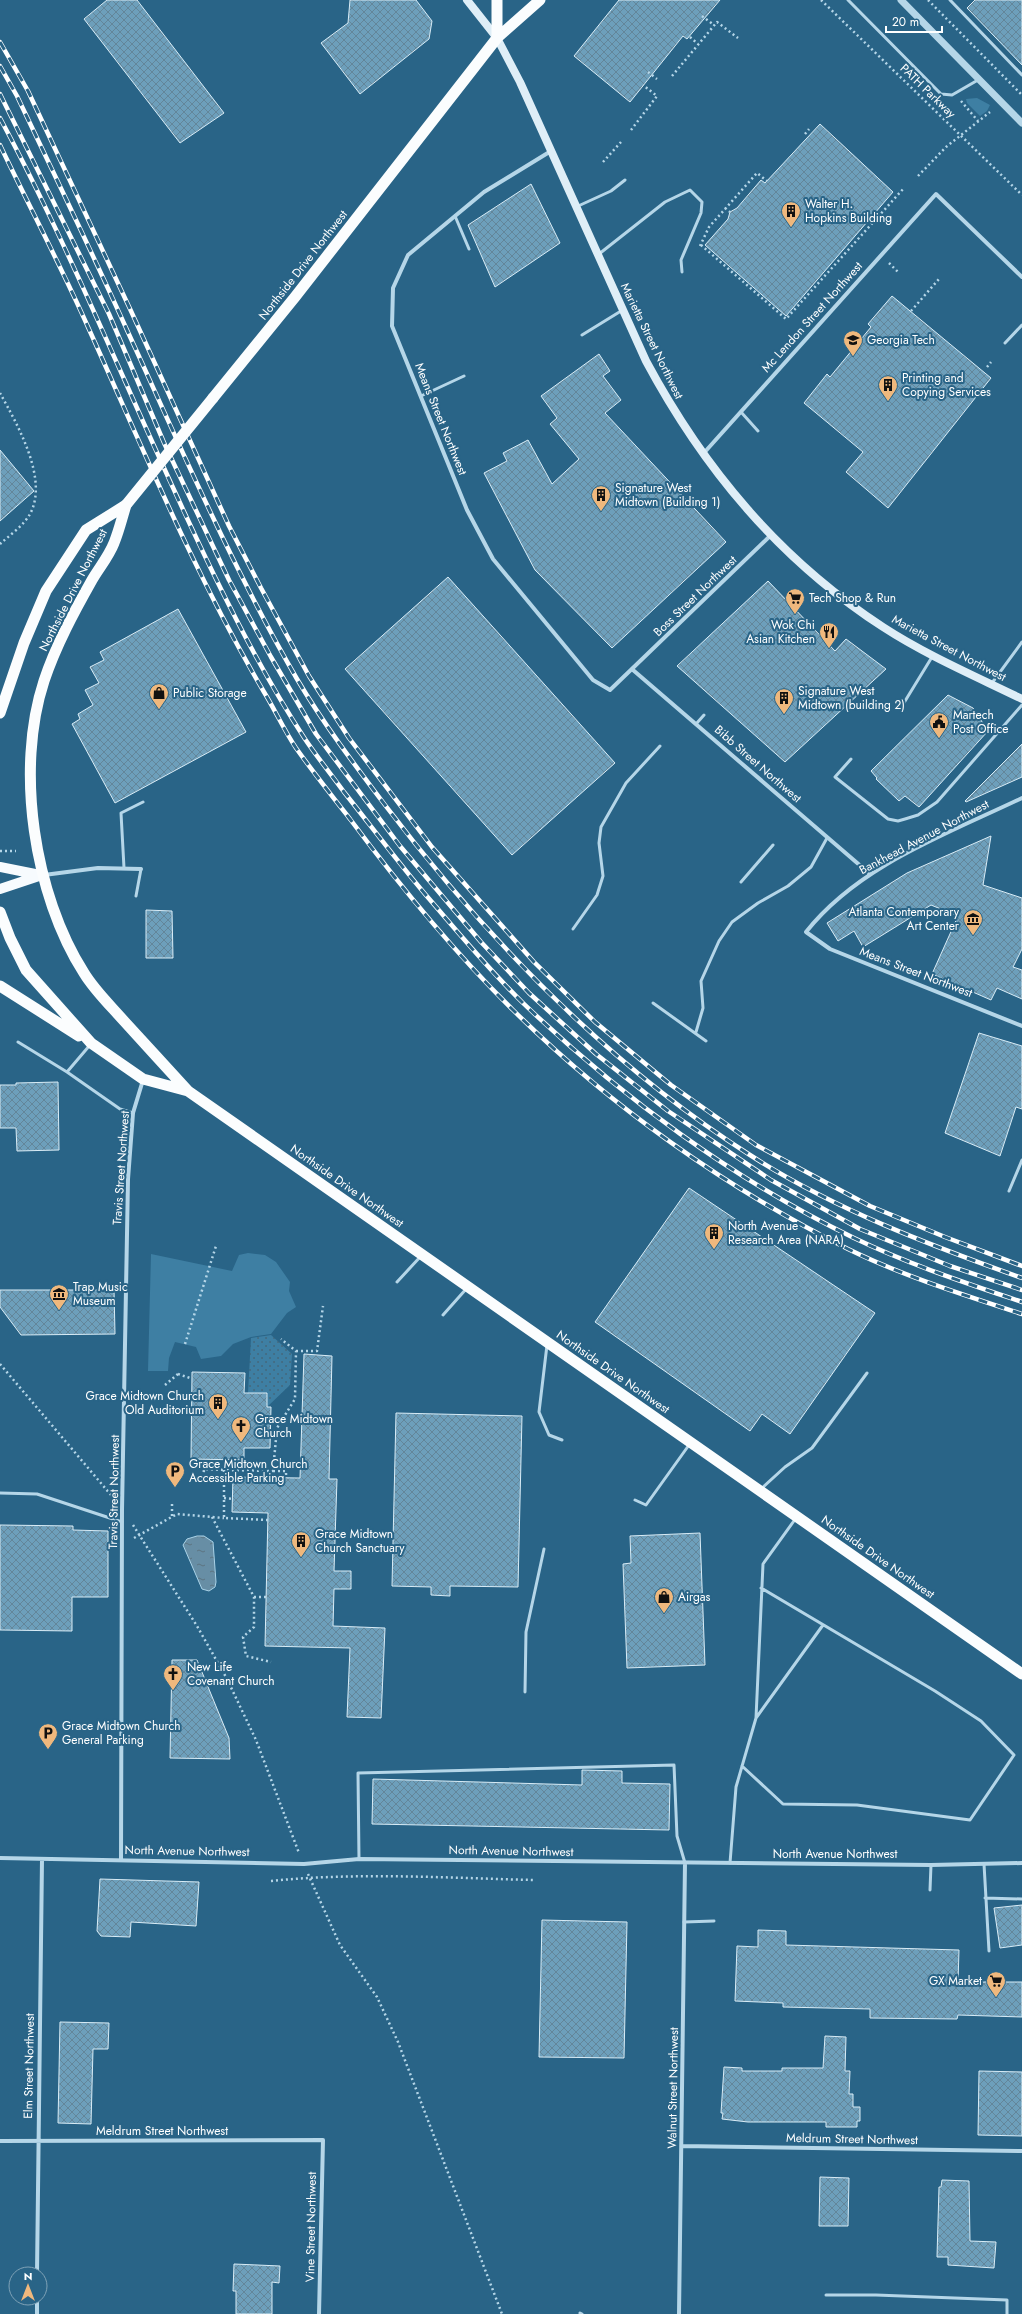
<svg xmlns="http://www.w3.org/2000/svg" width="1022" height="2314" font-family="Jost,sans-serif">
	<style>
		.grass { fill: #3e7fa3 }
		.park { fill: url(#park-dots) }
		.water { fill: url(#water-ripples); stroke: #aad3e8 }
		.building { fill: url(#building-cross-hatch); stroke: #d9ecf6 }
		.lines { fill: none; stroke-linecap: round; stroke-linejoin: round }
		.path { stroke: #b5d6e8; stroke-width: 2.5; stroke-dasharray: 2 3; stroke-linecap: butt }
		.service { stroke: #b5d6e8; stroke-width: 3 }
		.minor { stroke: #b5d6e8; stroke-width: 4 }
		.tertiary { stroke: #b5d6e8; stroke-width: 7 }
		.secondary { stroke: #dfeef7; stroke-width: 8 }
		.primary { stroke: #f7fbfe; stroke-width: 10 }
		.trunk { stroke: #fbfdfe; stroke-width: 11 }
		.rail-casing { stroke: #fff; stroke-width: 4.5 }
		.rail { stroke: #296487; stroke-width: 3; stroke-dasharray: 9; stroke-linecap: butt }
		.trunk-bridge { stroke: #fbfdfe; stroke-width: 11 }
		.labels { text-anchor: middle; stroke-width: 4; stroke-linejoin: round; paint-order: stroke }
		.street-label { font-size: 12px; fill: #fff; stroke: #296487 }
		.poi-label { font-size: 12px; fill: #fff; stroke: #296487; text-anchor: start }
	</style>
	<defs>
		<pattern id="park-dots" width="8" height="8" patternUnits="userSpaceOnUse"><rect width="8" height="8" fill="#3e7fa3"/><path d="M2 2h.1M6 6h.1" fill="none" stroke="#44687c" stroke-width="1.8" stroke-linecap="round"/></pattern>
		<pattern id="water-ripples" width="26" height="14" patternUnits="userSpaceOnUse"><rect width="26" height="14" fill="#678ea5"/><path d="M2 4q2-2 4 0t4 0M15 11q2-2 4 0t4 0" fill="none" stroke="#5c7481"/></pattern>
		<pattern id="building-cross-hatch" width="8" height="8" patternUnits="userSpaceOnUse"><rect width="8" height="8" fill="#6d9fbb"/><path d="M0 0l8 8M0 8l8-8" fill="none" stroke="#63869a"/></pattern>
	</defs>
	<rect width="100%" height="100%" fill="#296487"/>
	<!-- grass -->
	<path class="grass" d="M 977,98 L 990,105 L 987,111 L 980,116 L 967,103 L 966,99 Z
		M 248,1253 L 265,1255 L 276,1262 L 290,1282 L 289,1291 L 296,1307 L 287,1313 L 271,1334 L 251,1337 L 233,1344 L 221,1356 L 201,1359 L 196,1347 L 175,1342 L 169,1358 L 168,1371 L 148,1371 L 151,1254 L 232,1271 L 239,1255 Z"/>
	<!-- park -->
	<path class="park" d="M 271,1335 L 292,1354 L 290,1385 L 267,1407 L 267,1393 L 248,1393 L 251,1338 Z"/>
	<!-- water -->
	<path class="water" d="M 197,1536 L 204,1536 L 213,1542 L 216,1582 L 215,1587 L 209,1591 L 202,1589 L 183,1545 L 187,1539 Z"/>
	<!-- building -->
	<path class="building" d="M 107,0 L 137,0 L 224,113 L 180,143 L 84,19 Z
		M 350,0 L 416,0 L 432,21 L 429,39 L 360,94 L 321,43 L 348,23 Z
		M 619,0 L 720,0 L 687,39 L 683,36 L 630,102 L 574,56 Z
		M 975,0 L 1022,0 L 1022,65 L 967,8 Z
		M 820,124 L 893,192 L 786,316 L 705,245 L 728,219 L 730,212 L 737,208 L 761,180 L 765,183 Z
		M 531,184 L 560,243 L 495,287 L 468,225 Z
		M 892,296 L 991,378 L 888,508 L 846,472 L 863,452 L 804,403 L 827,374 L 830,377 L 871,327 L 868,324 Z
		M 599,354 L 610,371 L 603,376 L 621,400 L 605,413 L 726,542 L 612,648 L 535,570 L 484,473 L 507,461 L 503,453 L 528,440 L 552,484 L 579,459 L 550,424 L 557,418 L 541,396 Z
		M 0,450 L 34,491 L 0,521 Z
		M 448,577 L 615,763 L 512,855 L 345,669 Z
		M 768,581 L 835,651 L 846,639 L 886,669 L 785,762 L 677,666 Z
		M 178,609 L 246,732 L 115,803 L 72,724 L 80,719 L 78,714 L 93,705 L 85,690 L 99,683 L 90,667 L 104,660 L 100,652 Z
		M 948,695 L 973,708 L 988,731 L 919,807 L 905,796 L 899,801 L 876,779 L 877,778 L 871,771 Z
		M 1022,744 L 1022,777 L 966,802 L 965,801 Z
		M 991,836 L 983,885 L 1022,898 L 1022,949 L 1013,967 L 1022,970 L 1022,999 L 997,988 L 991,1000 L 932,974 L 958,916 L 931,905 L 863,947 L 854,931 L 838,941 L 827,923 L 907,873 Z
		M 146,910 L 172,911 L 173,958 L 146,958 Z
		M 979,1033 L 1022,1046 L 1022,1109 L 1016,1107 L 1000,1156 L 945,1133 Z
		M 58,1082 L 59,1150 L 17,1151 L 16,1128 L 0,1128 L 0,1085 L 16,1085 L 16,1083 Z
		M 689,1188 L 875,1313 L 790,1434 L 762,1414 L 750,1431 L 595,1322 Z
		M 0,1290 L 114,1290 L 115,1334 L 21,1335 L 0,1307 Z
		M 304,1354 L 332,1356 L 329,1479 L 337,1479 L 334,1571 L 351,1571 L 351,1589 L 334,1589 L 333,1626 L 385,1628 L 381,1718 L 347,1717 L 350,1648 L 265,1646 L 268,1513 L 232,1512 L 233,1477 L 300,1478 Z
		M 192,1372 L 245,1373 L 244,1393 L 267,1393 L 267,1407 L 271,1407 L 270,1448 L 244,1448 L 244,1460 L 191,1459 Z
		M 396,1413 L 522,1416 L 518,1587 L 450,1586 L 450,1596 L 431,1595 L 431,1587 L 392,1586 Z
		M 0,1525 L 73,1526 L 73,1530 L 108,1531 L 108,1597 L 72,1597 L 72,1631 L 0,1630 Z
		M 700,1533 L 705,1665 L 627,1668 L 623,1564 L 631,1563 L 630,1536 Z
		M 172,1660 L 197,1660 L 229,1738 L 230,1759 L 170,1758 Z
		M 582,1770 L 622,1771 L 622,1783 L 670,1784 L 669,1830 L 372,1824 L 373,1779 L 582,1785 Z
		M 100,1879 L 199,1882 L 196,1926 L 131,1922 L 130,1937 L 101,1936 L 97,1931 Z
		M 1022,1905 L 1022,1945 L 1000,1948 L 994,1908 Z
		M 542,1920 L 627,1922 L 624,2058 L 539,2057 Z
		M 758,1930 L 786,1931 L 786,1945 L 959,1950 L 958,1982 L 1022,1982 L 1022,2017 L 958,2015 L 957,2019 L 870,2018 L 870,2009 L 783,2007 L 783,2003 L 735,2001 L 737,1946 L 758,1947 Z
		M 60,2022 L 109,2023 L 108,2049 L 93,2049 L 91,2124 L 58,2123 Z
		M 825,2036 L 846,2037 L 845,2071 L 850,2071 L 849,2094 L 853,2094 L 853,2107 L 860,2107 L 860,2121 L 857,2121 L 857,2127 L 826,2127 L 826,2122 L 748,2122 L 722,2119 L 723,2113 L 721,2113 L 724,2067 L 742,2068 L 742,2071 L 782,2071 L 782,2068 L 823,2068 Z
		M 979,2071 L 1022,2072 L 1022,2136 L 978,2135 Z
		M 820,2177 L 849,2178 L 848,2226 L 819,2226 Z
		M 942,2180 L 969,2181 L 970,2241 L 996,2242 L 994,2268 L 948,2265 L 948,2257 L 937,2257 L 939,2187 L 941,2187 Z
		M 234,2264 L 280,2266 L 279,2283 L 272,2282 L 272,2314 L 236,2314 L 236,2291 L 233,2291 Z"/>
	<g class="lines">
		<!-- path -->
		<path class="path" d="M 821,0 L 1022,195
			M 928,0 L 1022,95
			M 702,16 L 714,25
			M 690,37 L 698,44
			M 648,72 L 657,79
			M 672,76 L 717,22 L 738,38
			M 961,101 L 978,121
			M 631,130 L 657,96 L 643,85
			M 805,134 L 809,129
			M 603,162 L 621,142
			M 918,176 L 946,147 L 990,112
			M 725,208 L 730,212
			M 701,245 L 786,319 L 904,188
			M 700,246 L 709,227 L 757,173 L 767,181
			M 889,263 L 899,273
			M 911,311 L 939,279
			M 987,367 L 991,362
			M 0,393 C 17,424 49,479 30,514 C 24,525 10,535 0,544
			M 0,851 L 16,851
			M 185,1344 L 216,1246
			M 296,1351 L 317,1351 L 323,1306
			M 0,1364 L 111,1495
			M 178,1374 L 190,1378
			M 165,1385 L 178,1374
			M 273,1471 L 286,1471 L 286,1478
			M 203,1482 L 204,1469 L 224,1470
			M 224,1498 L 233,1499
			M 172,1504 L 172,1516
			M 212,1517 L 254,1597 L 254,1627 L 243,1637 L 246,1656 L 271,1662
			M 268,1520 L 224,1518 L 224,1470 L 273,1471 L 277,1428 L 295,1399 L 296,1351 L 281,1339
			M 133,1525 L 197,1626 L 227,1679 L 256,1740 L 299,1853
			M 134,1538 L 177,1514 L 224,1518
			M 254,1597 L 266,1597
			M 308,1874 L 340,1945 L 377,1997 L 398,2042 L 502,2314
			M 271,1881 C 358,1872 447,1878 534,1880"/>
		<!-- service -->
		<path class="service" d="M 848,0 L 941,94 L 952,95 L 978,80
			M 950,0 L 1022,75
			M 576,207 L 611,191 L 625,180
			M 455,216 L 469,249
			M 599,254 L 665,202 L 690,190 L 702,202 L 701,213 L 681,260 L 682,272
			M 582,335 L 621,311
			M 1005,343 L 1022,325
			M 421,396 L 464,376
			M 741,412 L 758,431
			M 992,683 L 1022,642
			M 902,706 L 932,657
			M 696,724 L 704,715
			M 851,759 L 835,777 L 888,819 L 898,821 L 905,819 L 918,815 L 937,802 L 1022,705
			M 124,868 L 121,813 L 143,802
			M 741,882 L 773,845
			M 136,896 L 141,869
			M 573,929 L 597,895 L 603,876 L 599,843 L 601,827 L 626,783 L 660,746
			M 653,1003 L 706,1041
			M 696,1032 L 703,1008 L 701,981 L 719,941 L 732,922 L 758,903 L 788,886 L 811,867 L 827,838
			M 18,1042 L 67,1072 L 90,1045
			M 67,1072 L 120,1109 L 133,1113
			M 1009,1191 L 1022,1160
			M 397,1282 L 421,1256
			M 443,1315 L 467,1288
			M 547,1345 L 539,1412 L 549,1435 L 562,1440
			M 761,1489 L 785,1467 L 812,1448 L 867,1373
			M 0,1493 L 37,1494 L 122,1522
			M 635,1500 L 646,1505 L 689,1445
			M 525,1692 L 526,1632 L 544,1549
			M 756,1718 L 823,1625
			M 742,1766 L 783,1804 L 857,1805 L 970,1820 L 1014,1755 L 981,1721 L 935,1691 L 761,1588
			M 359,1859 L 358,1773 L 674,1765 L 677,1836 L 685,1863
			M 730,1863 L 736,1787 L 756,1718 L 763,1564 L 796,1518
			M 984,1864 L 989,1951
			M 930,1890 L 931,1865
			M 985,1898 L 1022,1899
			M 684,1922 L 714,1921
			M 826,2295 L 876,2295 L 1007,2300 L 1007,2314
			M 580,2313 L 582,2314"/>
		<!-- minor -->
		<path class="minor" d="M 551,151 L 484,192 L 408,255 L 393,288 L 392,326 L 467,510 L 493,559 L 593,680 L 610,690 L 770,536
			M 703,454 L 936,194 L 1022,277
			M 633,670 L 870,874
			M 1022,798 C 947,834 859,865 806,932 L 830,949 L 1022,1026
			M 44,875 L 98,868 L 141,869
			M 0,1858 L 304,1864 L 359,1859 L 931,1865 L 1022,1863
			M 121,1860 L 122,1510 L 128,1179 L 133,1113 L 143,1080
			M 0,2141 L 323,2140 L 319,2314
			M 682,2146 L 1022,2151
			M 37,2274 L 42,1859
			M 37,2314 L 37,2298
			M 679,2314 L 685,1863"/>
		<!-- tertiary -->
		<path class="tertiary" d="M 901,0 L 1022,123"/>
		<!-- secondary -->
		<path class="secondary" d="M 467,0 L 497,38 L 520,82 L 646,361 C 704,469 779,559 883,627 C 926,655 975,676 1022,699"/>
		<!-- primary -->
		<path class="primary" d="M 0,867 L 40,875
			M 0,889 L 42,875"/>
		<!-- trunk -->
		<path class="trunk" d="M 497,0 L 497,38
			M 213,398 L 295,297 L 476,65 L 497,38 L 540,0
			M 126,505 C 122,518 119,531 114,543 C 109,556 99,568 92,580 C 74,612 56,645 44,681 C 15,769 34,895 84,973 C 95,991 110,1005 124,1021 C 145,1044 167,1068 188,1091 L 1022,1674
			M 0,713 L 24,643 L 46,591 L 86,530 L 126,505
			M 0,912 L 10,938 L 26,970 L 91,1043 L 143,1079 L 188,1091
			M 0,986 L 79,1036"/>
		<!-- rail casing -->
		<g class="rail-casing">
			<path id="rail" d="M 0,42 L 28,91 L 131,311 L 229,526 L 261,588 L 309,676 L 349,738 L 432,847 L 534,962 L 595,1022 L 671,1085 L 756,1145 L 870,1206 L 945,1237 L 1022,1266
				M 0,66 L 17,96 C 54,174 92,252 127,330 C 181,448 232,567 297,679 C 323,723 354,764 385,805 C 487,939 607,1064 750,1155 C 834,1209 929,1245 1022,1278
				M 0,94 L 109,314 L 165,445 L 229,580 L 271,657 L 316,734 L 400,846 L 481,942 L 529,993 L 596,1054 L 668,1111 L 771,1180 L 860,1229 L 950,1266 L 1022,1290
				M 0,118 C 81,269 142,429 218,583 C 244,636 273,690 305,739 C 317,757 331,774 344,792 C 371,826 397,861 425,894 C 457,931 488,969 523,1003 C 620,1096 734,1180 854,1238 C 908,1264 966,1283 1022,1302
				M 0,145 C 29,206 61,266 88,327 C 144,451 195,575 264,692 C 275,710 284,730 296,748 C 313,772 332,796 350,819 C 400,886 453,951 513,1010 C 610,1106 726,1188 848,1249 C 903,1276 964,1295 1022,1314"/>
		</g>
		<!-- rail -->
		<use href="#rail" class="rail"/>
		<!-- trunk-bridge -->
		<path class="trunk-bridge" d="M 126,505 L 213,398"/>
	</g>
	<!-- icons -->
	<defs>
		<g id="building-pin" transform="scale(1)"><path d="M0 17L-7.5 6A9.5 9.5 0 1 1 7.5 6Z" fill="#efb87d" stroke="#296487"/><path d="M-4-6H4V6H1V3H-1V6H-4ZM-2.5-4.3h1.7v1.8h-1.7ZM.8-4.3h1.7v1.8H.8ZM-2.5-1h1.7V.8h-1.7ZM.8-1h1.7V.8H.8Z" fill="#111"/></g>
		<g id="university-pin" transform="scale(1)"><path d="M0 17L-7.5 6A9.5 9.5 0 1 1 7.5 6Z" fill="#efb87d" stroke="#296487"/><path d="M0-5L7-2L0 1L-7-2ZM-4 1L0 2.5L4 1V4Q0 6-4 4Z" fill="#111"/></g>
		<g id="supermarket-pin" transform="scale(1)"><path d="M0 17L-7.5 6A9.5 9.5 0 1 1 7.5 6Z" fill="#efb87d" stroke="#296487"/><path d="M-6-5.5h2.5l.6 2H6L4.5 2H-2.5L-4.4-4H-6ZM-1.5 3.2a1.3 1.3 0 1 0 .1 0ZM3 3.2a1.3 1.3 0 1 0 .1 0Z" fill="#111"/></g>
		<g id="restaurant-pin" transform="scale(1)"><path d="M0 17L-7.5 6A9.5 9.5 0 1 1 7.5 6Z" fill="#efb87d" stroke="#296487"/><path d="M-5-6h1v4h1v-4h1v4h1v-4h1v5L-1.5 .5V6h-2V.5L-5-1ZM5-6V6H3V1.5H1.5Q1.5-4 5-6Z" fill="#111"/></g>
		<g id="shop-pin" transform="scale(1)"><path d="M0 17L-7.5 6A9.5 9.5 0 1 1 7.5 6Z" fill="#efb87d" stroke="#296487"/><path d="M-5-2.5h2.3a2.7 3.5 0 0 1 5.4 0H5L5.5 6h-11ZM-1.5-2.5h3a1.5 2.3 0 0 0-3 0Z" fill="#111"/></g>
		<g id="civic-pin" transform="scale(1)"><path d="M0 17L-7.5 6A9.5 9.5 0 1 1 7.5 6Z" fill="#efb87d" stroke="#296487"/><path d="M-.6-6.5H3V-4.5H.6V-3L4-1V1h2V6H-6V1h2V-1L-.6-3ZM-1.2 2.5V6h2.4V2.5Z" fill="#111"/></g>
		<g id="museum-pin" transform="scale(1)"><path d="M0 17L-7.5 6A9.5 9.5 0 1 1 7.5 6Z" fill="#efb87d" stroke="#296487"/><path d="M0-6L6-3V-2H-6V-3ZM-5-1h2V3h-2ZM-1-1h2V3h-2ZM3-1h2V3H3ZM-6 4H6V6H-6Z" fill="#111"/></g>
		<g id="church-pin" transform="scale(1)"><path d="M0 17L-7.5 6A9.5 9.5 0 1 1 7.5 6Z" fill="#efb87d" stroke="#296487"/><path d="M-1.2-6h2.4v3.5h3.3v2.4h-3.3V6h-2.4V-.1h-3.3v-2.4h3.3Z" fill="#111"/></g>
		<g id="parking-pin" transform="scale(1)"><path d="M0 17L-7.5 6A9.5 9.5 0 1 1 7.5 6Z" fill="#efb87d" stroke="#296487"/><path d="M-3.5-5.5H1a3.5 3.5 0 0 1 0 7H-1V5.5H-3.5ZM-1-3.4V-.6H.8a1.4 1.4 0 0 0 0-2.8Z" fill="#111"/></g>
	</defs>
	<g fill-rule="evenodd">
		<use href="#building-pin" x="791" y="211"/>
		<use href="#university-pin" x="853" y="340"/>
		<use href="#building-pin" x="888" y="385"/>
		<use href="#building-pin" x="601" y="495"/>
		<use href="#supermarket-pin" x="795" y="598"/>
		<use href="#restaurant-pin" x="829" y="632"/>
		<use href="#shop-pin" x="159" y="693"/>
		<use href="#building-pin" x="784" y="698"/>
		<use href="#civic-pin" x="939" y="722"/>
		<use href="#museum-pin" x="973" y="919"/>
		<use href="#building-pin" x="714" y="1233"/>
		<use href="#museum-pin" x="59" y="1294"/>
		<use href="#building-pin" x="218" y="1403"/>
		<use href="#church-pin" x="241" y="1426"/>
		<use href="#parking-pin" x="175" y="1471"/>
		<use href="#building-pin" x="301" y="1541"/>
		<use href="#shop-pin" x="664" y="1597"/>
		<use href="#church-pin" x="173" y="1674"/>
		<use href="#parking-pin" x="48" y="1733"/>
		<use href="#supermarket-pin" x="996" y="1981"/>
	</g>
	<g class="labels">
		<!-- street labels -->
		<g class="street-label">
			<text transform="translate(928 91) rotate(44)" y="4">PATH Parkway</text>
			<text transform="translate(303 265) rotate(-52)" y="4">Northside Drive Northwest</text>
			<text transform="translate(812 317) rotate(-48)" y="4">Mc Lendon Street Northwest</text>
			<text transform="translate(652 341) rotate(64)" y="4">Marietta Street Northwest</text>
			<text transform="translate(441 419) rotate(68)" y="4">Means Street Northwest</text>
			<text transform="translate(73 590) rotate(-63)" y="4">Northside Drive Northwest</text>
			<text transform="translate(695 596) rotate(-44)" y="4">Boss Street Northwest</text>
			<text transform="translate(949 648) rotate(28)" y="4">Marietta Street Northwest</text>
			<text transform="translate(758 764) rotate(41)" y="4">Bibb Street Northwest</text>
			<text transform="translate(924 837) rotate(-28)" y="4">Bankhead Avenue Northwest</text>
			<text transform="translate(916 972) rotate(21)" y="4">Means Street Northwest</text>
			<text transform="translate(121 1168) rotate(-86)" y="4">Travis Street Northwest</text>
			<text transform="translate(347 1186) rotate(35)" y="4">Northside Drive Northwest</text>
			<text transform="translate(613 1372) rotate(35)" y="4">Northside Drive Northwest</text>
			<text transform="translate(114 1492) rotate(-89)" y="4">Travis Street Northwest</text>
			<text transform="translate(878 1557) rotate(35)" y="4">Northside Drive Northwest</text>
			<text transform="translate(187 1851) rotate(1)" y="4">North Avenue Northwest</text>
			<text transform="translate(511 1851) rotate(1)" y="4">North Avenue Northwest</text>
			<text x="835" y="1858">North Avenue Northwest</text>
			<text transform="translate(29 2066) rotate(-89)" y="4">Elm Street Northwest</text>
			<text transform="translate(673 2088) rotate(-89)" y="4">Walnut Street Northwest</text>
			<text x="162" y="2135">Meldrum Street Northwest</text>
			<text transform="translate(852 2139) rotate(1)" y="4">Meldrum Street Northwest</text>
			<text transform="translate(311 2227) rotate(-89)" y="4">Vine Street Northwest</text>
		</g>
		<!-- poi labels -->
		<g class="poi-label">
			<text x="805" y="208">Walter H.<tspan x="805" dy="14">Hopkins Building</tspan></text>
			<text x="867" y="344">Georgia Tech</text>
			<text x="902" y="382">Printing and<tspan x="902" dy="14">Copying Services</tspan></text>
			<text x="615" y="492">Signature West<tspan x="615" dy="14">Midtown (Building 1)</tspan></text>
			<text x="809" y="602">Tech Shop &amp; Run</text>
			<text x="815" y="629" text-anchor="end">Wok Chi<tspan x="815" dy="14">Asian Kitchen</tspan></text>
			<text x="798" y="695">Signature West<tspan x="798" dy="14">Midtown (building 2)</tspan></text>
			<text x="173" y="697">Public Storage</text>
			<text x="953" y="719">Martech<tspan x="953" dy="14">Post Office</tspan></text>
			<text x="959" y="916" text-anchor="end">Atlanta Contemporary<tspan x="959" dy="14">Art Center</tspan></text>
			<text x="728" y="1230">North Avenue<tspan x="728" dy="14">Research Area (NARA)</tspan></text>
			<text x="73" y="1291">Trap Music<tspan x="73" dy="14">Museum</tspan></text>
			<text x="204" y="1400" text-anchor="end">Grace Midtown Church<tspan x="204" dy="14">Old Auditorium</tspan></text>
			<text x="255" y="1423">Grace Midtown<tspan x="255" dy="14">Church</tspan></text>
			<text x="189" y="1468">Grace Midtown Church<tspan x="189" dy="14">Accessible Parking</tspan></text>
			<text x="315" y="1538">Grace Midtown<tspan x="315" dy="14">Church Sanctuary</tspan></text>
			<text x="678" y="1601">Airgas</text>
			<text x="187" y="1671">New Life<tspan x="187" dy="14">Covenant Church</tspan></text>
			<text x="62" y="1730">Grace Midtown Church<tspan x="62" dy="14">General Parking</tspan></text>
			<text x="982" y="1985" text-anchor="end">GX Market</text>
		</g>
	</g>
	<!-- north arrow -->
	<g transform="translate(28 2286)"><circle r="19" fill="#296487" stroke="#7fa2b7"/>
	<path d="M0-3L7 15L0 10L-7 15Z" fill="#efb87d"/>
	<text y="-6" font-size="11" font-weight="bold" text-anchor="middle" fill="#ffffff">N</text>
	</g>
	<!-- scale -->
	<path d="M886 26v6h56v-6" fill="none" stroke="#ffffff" stroke-width="2"/>
	<text x="892" y="26" font-size="12" fill="#ffffff" stroke="#296487" stroke-width="3" paint-order="stroke">20 m</text>
</svg>
